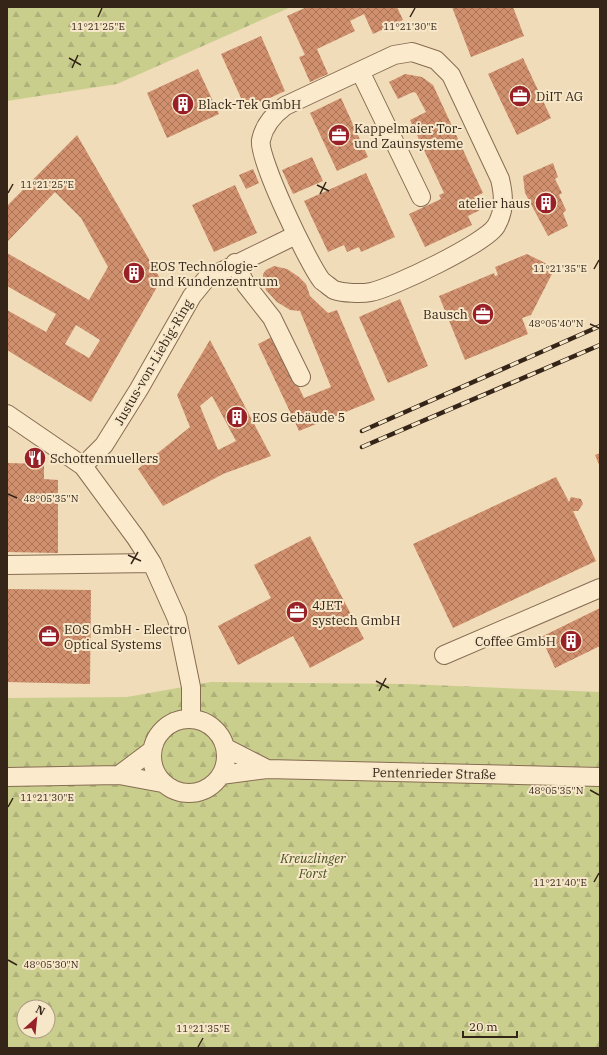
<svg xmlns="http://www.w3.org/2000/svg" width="607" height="1055" font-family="'IBM Plex Serif',serif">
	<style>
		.forest { fill: url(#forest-firs); fill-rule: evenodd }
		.building { fill: url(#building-cross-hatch); fill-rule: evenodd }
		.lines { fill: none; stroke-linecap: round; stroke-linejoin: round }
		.minor-casing { stroke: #876c53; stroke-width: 20 }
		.minor { stroke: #fbeacc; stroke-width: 18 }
		.rail-casing { stroke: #352519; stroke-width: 4.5 }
		.rail { stroke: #f7e7c9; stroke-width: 3; stroke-dasharray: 9; stroke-linecap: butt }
		.ticks { fill: none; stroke: #352519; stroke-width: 1.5 }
		.labels { text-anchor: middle; stroke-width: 4; stroke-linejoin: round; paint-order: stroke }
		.poi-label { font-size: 13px; fill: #352519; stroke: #f7e7c9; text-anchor: start }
		.street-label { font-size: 13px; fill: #352519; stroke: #f7e7c9 }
		.park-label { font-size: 13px; font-style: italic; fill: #48521f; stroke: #f7e7c9 }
		.ticks-label { font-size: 10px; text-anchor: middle; fill: #352519; stroke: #f7e7c9; stroke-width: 4; stroke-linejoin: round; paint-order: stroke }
	</style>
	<defs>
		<pattern id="forest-firs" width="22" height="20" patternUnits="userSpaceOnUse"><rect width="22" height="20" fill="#cace8d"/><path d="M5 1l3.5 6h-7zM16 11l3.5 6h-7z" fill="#aeb179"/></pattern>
		<pattern id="building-cross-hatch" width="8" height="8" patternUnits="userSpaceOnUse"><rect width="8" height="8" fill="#d0906d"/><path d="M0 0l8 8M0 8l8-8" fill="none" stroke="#aa7559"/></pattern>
	</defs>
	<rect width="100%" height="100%" fill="#f0dcb9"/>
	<!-- forest -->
	<path class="forest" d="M 7,7 L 291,7 L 117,84 L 7,101 Z
		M 211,682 L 407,684 L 600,692 L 600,1048 L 7,1048 L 7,698 L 127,697 ZM 24,1007 L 48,1007 L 48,1031 L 24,1031 Z"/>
	<!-- building -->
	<path class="building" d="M 307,7 L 397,7 L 403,20 L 373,34 L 364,14 L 350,21 L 355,31 L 317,49 L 328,74 L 310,82 L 299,57 L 305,55 L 287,16 Z
		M 452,7 L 513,7 L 524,36 L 471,57 Z
		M 261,36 L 285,91 L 246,109 L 221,54 Z
		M 523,58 L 551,118 L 517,135 L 488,74 Z
		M 198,69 L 219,114 L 167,138 L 147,93 Z
		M 405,74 L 422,77 L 433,85 L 483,193 L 474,197 L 480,210 L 468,216 L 472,225 L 425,247 L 409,214 L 441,199 L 439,195 L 444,193 L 410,120 L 426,112 L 416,93 L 413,92 L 398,99 L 389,82 Z
		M 341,98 L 368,157 L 337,171 L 310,113 Z
		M 77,135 L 161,280 L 91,402 L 7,350 L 7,310 L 46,332 L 56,314 L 7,286 L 7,253 L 89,300 L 108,267 L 81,218 L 55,192 L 7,242 L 7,206 ZM 76,325 L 100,340 L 89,358 L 65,344 Z
		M 312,157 L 323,181 L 293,194 L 282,170 Z
		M 553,163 L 558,177 L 555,179 L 562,193 L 559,195 L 566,210 L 563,213 L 568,226 L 548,236 L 525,193 L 523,176 Z
		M 253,169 L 259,183 L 246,189 L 239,175 Z
		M 366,173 L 395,237 L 361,252 L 359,247 L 347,252 L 344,245 L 328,252 L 304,201 Z
		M 235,185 L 257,233 L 214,252 L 192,205 Z
		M 527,254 L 555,268 L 531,315 L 522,318 L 528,334 L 465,360 L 439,296 L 494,273 L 495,276 L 498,275 L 495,267 Z
		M 274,266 L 287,269 L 299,277 L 306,284 L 310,296 L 328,313 L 337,310 L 375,400 L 299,431 L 258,344 L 274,336 L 304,398 L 331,387 L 300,311 L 290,310 L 277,302 L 266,290 L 263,279 L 263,274 L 266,270 Z
		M 400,299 L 428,366 L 388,383 L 359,317 Z
		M 210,340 L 271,456 L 223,474 L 163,506 L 138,469 L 190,427 L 177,395 ZM 212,396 L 236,441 L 218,450 L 200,406 Z
		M 600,453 L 600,467 L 595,455 Z
		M 7,463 L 44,464 L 44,479 L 58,480 L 58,553 L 7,552 Z
		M 556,477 L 569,502 L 571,497 L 581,499 L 583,504 L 578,511 L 573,511 L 596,561 L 453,628 L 413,544 Z
		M 310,536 L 364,639 L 310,668 L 293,636 L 238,665 L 218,626 L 271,598 L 254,565 Z
		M 7,589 L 91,590 L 90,684 L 7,682 Z
		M 600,608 L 600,646 L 555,668 L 541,637 Z"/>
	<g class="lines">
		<!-- minor casing -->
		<g class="minor-casing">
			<path id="minor" d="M 412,52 L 436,60 L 451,75 L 500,179 C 504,196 505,211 496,226 C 486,243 392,288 371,292 C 361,294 343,293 334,290 C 331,288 325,283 322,281 C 309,265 257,157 261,140 C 264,125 273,115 285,106 L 394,55 Z
				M 360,71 L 421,197
				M 235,263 L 246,285 L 272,318 L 301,377
				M 7,414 L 83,466 L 136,538 L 152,563 L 177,619 L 191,687 L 191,718
				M 83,466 L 104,445 L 139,389 L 192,296 L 206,279 L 296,235
				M 7,565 L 152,563
				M 444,655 L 600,588
				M152 756a37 37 0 1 1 74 0a37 37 0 1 1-74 0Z
				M 226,748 L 267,769
				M 119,775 L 151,751
				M 221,775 L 267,769 L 600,777
				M 7,777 L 119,775 L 162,783"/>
		</g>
		<!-- minor -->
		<use href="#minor" class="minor"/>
		<!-- rail casing -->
		<g class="rail-casing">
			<path id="rail" d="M 362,431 L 600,326
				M 362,447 L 600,345"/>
		</g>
		<!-- rail -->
		<use href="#rail" class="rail"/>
	</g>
	<!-- ticks -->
	<path class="ticks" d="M 98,17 L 102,8M 410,17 L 415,8M 69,58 L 81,65M 72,68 L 78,55M 317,185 L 329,191M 8,193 L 13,184M 320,194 L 326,182M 594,269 L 599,260M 590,324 L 599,328M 8,494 L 17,498M 128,555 L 141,561M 131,564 L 138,552M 376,681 L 389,688M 379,691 L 386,678M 590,790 L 599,795M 8,807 L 13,798M 594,882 L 599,873M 8,960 L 17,965M 198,1047 L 203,1038"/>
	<!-- icons -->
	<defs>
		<g id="office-disc" transform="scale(1.15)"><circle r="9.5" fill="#982128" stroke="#f7e7c9"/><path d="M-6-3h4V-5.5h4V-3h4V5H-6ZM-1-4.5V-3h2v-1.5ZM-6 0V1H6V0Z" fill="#fff"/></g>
		<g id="building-disc" transform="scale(1.15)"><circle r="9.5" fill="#982128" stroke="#f7e7c9"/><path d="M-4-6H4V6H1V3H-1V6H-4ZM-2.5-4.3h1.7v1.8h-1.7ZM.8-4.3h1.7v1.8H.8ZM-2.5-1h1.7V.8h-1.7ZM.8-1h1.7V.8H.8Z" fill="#fff"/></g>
		<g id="restaurant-disc" transform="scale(1.15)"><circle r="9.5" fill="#982128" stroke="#f7e7c9"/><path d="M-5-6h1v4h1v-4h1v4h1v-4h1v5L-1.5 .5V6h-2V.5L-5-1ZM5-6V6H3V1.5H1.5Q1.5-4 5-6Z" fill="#fff"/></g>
	</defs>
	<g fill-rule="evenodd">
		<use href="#office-disc" x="520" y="96"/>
		<use href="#building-disc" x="183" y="104"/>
		<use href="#office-disc" x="339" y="135"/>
		<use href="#building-disc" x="546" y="203"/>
		<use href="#building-disc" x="134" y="273"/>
		<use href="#office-disc" x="483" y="314"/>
		<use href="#building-disc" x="237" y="417"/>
		<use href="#restaurant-disc" x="35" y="458"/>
		<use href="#office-disc" x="297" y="612"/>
		<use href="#office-disc" x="49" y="636"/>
		<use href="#building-disc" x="571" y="641"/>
	</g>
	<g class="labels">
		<!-- poi labels -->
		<g class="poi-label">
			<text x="536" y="101">DiIT AG</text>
			<text x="198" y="109">Black-Tek GmbH</text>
			<text x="354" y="133">Kappelmaier Tor-<tspan x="354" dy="15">und Zaunsysteme</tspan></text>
			<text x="530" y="208" text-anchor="end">atelier haus</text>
			<text x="150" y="271">EOS Technologie-<tspan x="150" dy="15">und Kundenzentrum</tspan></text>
			<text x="468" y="319" text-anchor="end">Bausch</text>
			<text x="252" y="422">EOS Gebäude 5</text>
			<text x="50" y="463">Schottenmuellers</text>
			<text x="312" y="610">4JET<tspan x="312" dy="15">systech GmbH</tspan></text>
			<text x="64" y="634">EOS GmbH - Electro<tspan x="64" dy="15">Optical Systems</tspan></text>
			<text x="556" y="646" text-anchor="end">Coffee GmbH</text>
		</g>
		<!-- street labels -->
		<g class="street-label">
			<text transform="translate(153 362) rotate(-60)" y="5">Justus-von-Liebig-Ring</text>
			<text transform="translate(434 773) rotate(1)" y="5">Pentenrieder Straße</text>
		</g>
		<!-- park labels -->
		<g class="park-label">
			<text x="313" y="863">Kreuzlinger<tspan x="313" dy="15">Forst</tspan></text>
		</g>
	</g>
	<g class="ticks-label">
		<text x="98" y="30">11°21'25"E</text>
		<text x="410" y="30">11°21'30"E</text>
		<text x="47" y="188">11°21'25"E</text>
		<text x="560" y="272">11°21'35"E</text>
		<text x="556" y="327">48°05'40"N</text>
		<text x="51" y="502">48°05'35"N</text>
		<text x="556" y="794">48°05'35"N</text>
		<text x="47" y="801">11°21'30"E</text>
		<text x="560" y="886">11°21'40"E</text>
		<text x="51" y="968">48°05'30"N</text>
		<text x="203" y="1032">11°21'35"E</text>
	</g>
	<!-- border -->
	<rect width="607" height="1055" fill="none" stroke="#352519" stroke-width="16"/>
	<!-- north arrow -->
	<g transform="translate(36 1019) rotate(27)"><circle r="19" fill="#f7e7c9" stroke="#a99983"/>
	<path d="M0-3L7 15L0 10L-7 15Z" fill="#982128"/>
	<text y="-6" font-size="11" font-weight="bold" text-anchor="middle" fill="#352519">N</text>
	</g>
	<!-- scale -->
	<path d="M463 1031v6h54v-6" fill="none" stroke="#352519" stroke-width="2"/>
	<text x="469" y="1031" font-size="12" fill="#352519" stroke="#f7e7c9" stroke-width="3" paint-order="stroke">20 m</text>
</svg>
